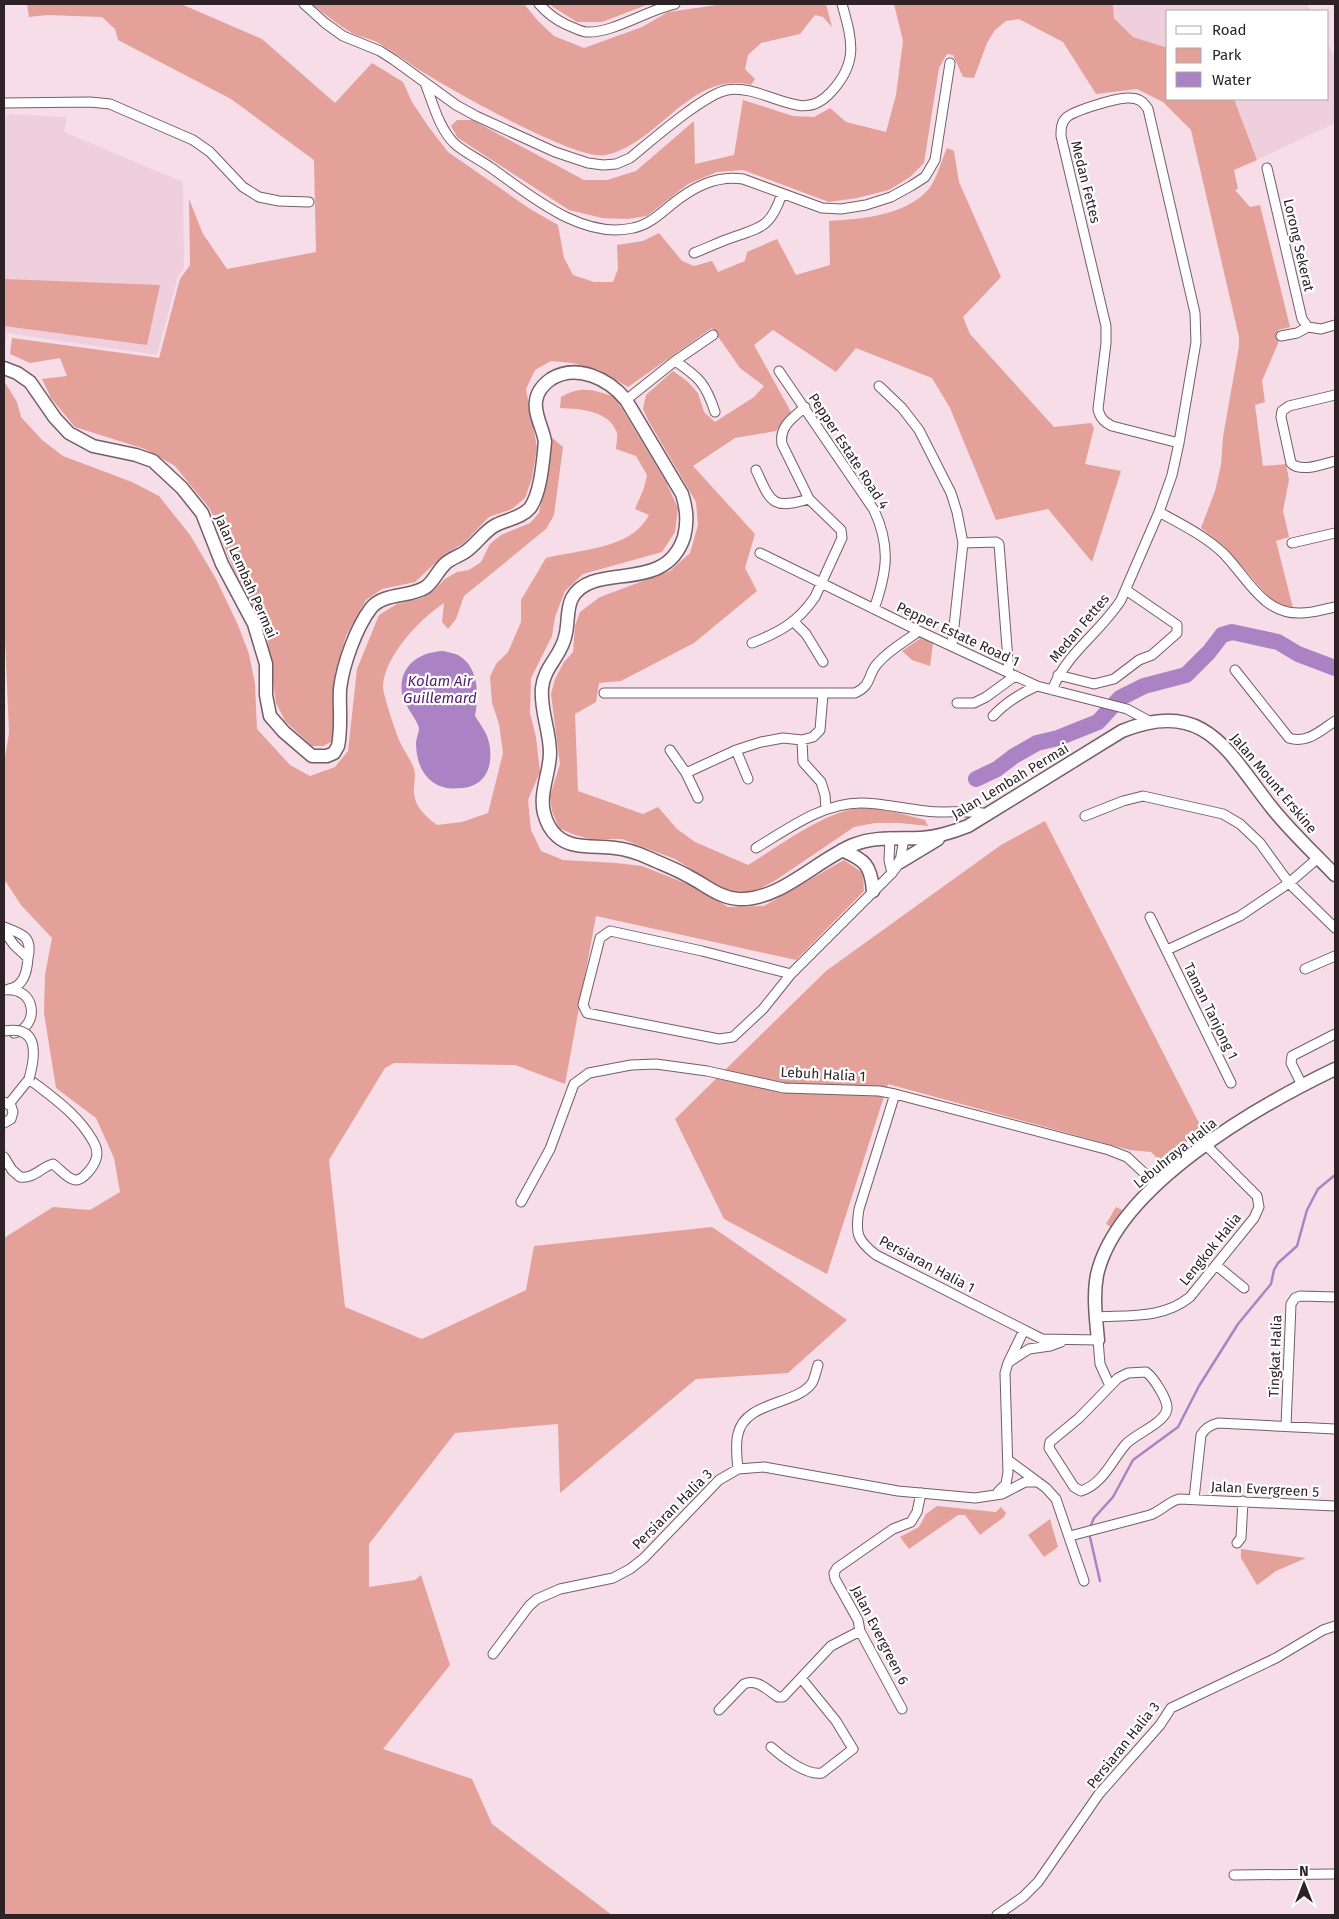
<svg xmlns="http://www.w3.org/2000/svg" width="1339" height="1919" font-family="'Fira Sans',sans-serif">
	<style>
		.built { fill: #f0cfdd }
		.green { fill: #e4a199 }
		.water { fill: #ab83c4 }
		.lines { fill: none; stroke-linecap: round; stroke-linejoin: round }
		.stream { stroke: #ab83c4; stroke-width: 2.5 }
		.river { stroke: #ab83c4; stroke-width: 16 }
		.street-casing { stroke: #745e68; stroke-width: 11 }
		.secondary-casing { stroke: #745e68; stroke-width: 15 }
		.street { stroke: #fff; stroke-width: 9 }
		.secondary { stroke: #fff; stroke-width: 12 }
		.street-bridge-casing { stroke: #745e68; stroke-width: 11; stroke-linecap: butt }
		.street-bridge { stroke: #fff; stroke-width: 9 }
		.labels { text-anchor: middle; stroke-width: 4.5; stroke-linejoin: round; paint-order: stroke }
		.street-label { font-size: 14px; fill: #2d2327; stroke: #fff }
		.water-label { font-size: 15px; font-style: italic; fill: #55216f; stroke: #fff }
	</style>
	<rect width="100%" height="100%" fill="#f6dde8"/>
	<!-- built -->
	<path class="built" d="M 1113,4 L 1307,4 L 1311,11 L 1168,11 L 1168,48 L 1133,37 L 1114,17 Z
		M 1328,45 L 1335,60 L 1335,123 L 1257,160 L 1234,99 L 1328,99 Z
		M 10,114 L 67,117 L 64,132 L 183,182 L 184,269 L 178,276 L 157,355 L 7,333 L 4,349 L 5,120 Z"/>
	<!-- green -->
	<path class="green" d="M 27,4 L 181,4 L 262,39 L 335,103 L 372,63 L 403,82 L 412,102 L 428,126 L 448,152 L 530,209 L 558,225 L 564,258 L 573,275 L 594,282 L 613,282 L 618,269 L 617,245 L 643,241 L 659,233 L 682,261 L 694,266 L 712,261 L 718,272 L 745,261 L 747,252 L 777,239 L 796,275 L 830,265 L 829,221 C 861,219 904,216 928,190 C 936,181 942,159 947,148 L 954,151 L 959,182 L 1001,277 L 963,317 L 970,334 L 1054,427 L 1091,423 L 1094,428 L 1085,464 L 1121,471 L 1092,562 L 1048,509 L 996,520 L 950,408 L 932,378 L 856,348 L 836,372 L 773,330 L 754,345 L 791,412 L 776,431 L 735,438 L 693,466 L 755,534 L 745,568 L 757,591 L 694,643 L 621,681 L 599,683 L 596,702 L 575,714 L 578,791 L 643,814 L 658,807 L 677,829 L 695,842 L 748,865 C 778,847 829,808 864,808 C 885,808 905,815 925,820 L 928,826 L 900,823 L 875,823 L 854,827 L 776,880 L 752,893 L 726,889 L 703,877 L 675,859 L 622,839 L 591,839 L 575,835 L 559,828 L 552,811 L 550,796 L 560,764 L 551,694 L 555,679 L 564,662 L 573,652 L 575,626 L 580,612 L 600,597 L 670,571 L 690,553 L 698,525 L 696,502 L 648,420 L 643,409 L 646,395 L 673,371 L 687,381 L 698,393 L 704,412 L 715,422 L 754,397 L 764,386 L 740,368 L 712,328 L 628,387 L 599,370 L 573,363 L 551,361 L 535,370 L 526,389 L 537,447 L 532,478 L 525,498 L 512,509 L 489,517 L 464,543 L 445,554 L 415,582 L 382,589 L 366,600 L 346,636 L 335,673 L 333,741 L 323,746 L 312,746 L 285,721 L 276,703 L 267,635 L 232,565 L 210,509 L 175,466 L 145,449 L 75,427 L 51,398 L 42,379 L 67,376 L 60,358 L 30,363 L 10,354 L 12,338 L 159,358 L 180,279 L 190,265 L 189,199 L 203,234 L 227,269 L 316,252 L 314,160 L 231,99 L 118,40 L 115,29 L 102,17 L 47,15 L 29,17 Z
		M 312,4 L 524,4 L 538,21 L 554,36 L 584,48 L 642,27 L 668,12 L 724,4 L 826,4 L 832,27 L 823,17 L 815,15 L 800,34 L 761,43 L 748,55 L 745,69 L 755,79 L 751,85 C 691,70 660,143 606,155 C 579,162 459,94 431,77 C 413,67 398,54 380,44 C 372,38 361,38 352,33 C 338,25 325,14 312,4 Z
		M 550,4 L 649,4 L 602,22 L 577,22 L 553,7 Z
		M 894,4 L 1113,4 L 1114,18 L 1133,37 L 1168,48 L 1168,99 L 1234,99 L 1257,160 L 1234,170 L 1238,189 L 1235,190 L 1250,207 L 1260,205 L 1290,327 L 1278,330 L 1279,341 L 1262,381 L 1265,402 L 1255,405 L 1263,466 L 1286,464 L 1289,480 L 1283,511 L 1289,537 L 1276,541 L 1293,608 L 1278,605 L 1265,593 L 1223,545 L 1201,528 L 1215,491 L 1221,465 L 1223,437 L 1239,346 L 1239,337 L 1191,130 L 1163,102 L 1137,89 L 1096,94 L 1063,42 L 1019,19 L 1006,21 L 995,30 L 987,43 L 974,78 L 963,77 L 953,55 L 947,54 L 939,68 L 924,163 L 910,177 L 889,190 L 857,198 L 829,202 L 743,170 L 717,172 L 688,184 L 647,216 L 627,219 L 602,218 L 569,210 L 458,138 L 451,126 L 457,120 L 472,120 L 584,180 L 607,180 L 636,171 L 694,121 L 695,164 L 734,155 L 743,100 L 793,116 L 814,117 L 830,108 L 846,122 L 886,132 L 896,95 L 903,41 Z
		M 4,279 L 160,285 L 147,345 L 4,326 Z
		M 4,381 L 17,402 L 21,417 L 42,440 L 63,456 L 132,482 L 159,496 L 190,535 L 216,579 L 238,625 L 249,654 L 255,684 L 257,729 L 290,765 L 310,776 L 335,767 L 348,751 L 357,669 L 379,615 L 397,604 L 422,598 L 434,590 L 445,579 L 457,572 L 469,570 L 481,562 L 490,544 L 501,535 L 530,523 L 539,513 L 551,455 L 550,436 L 563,447 L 554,515 L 546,529 L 464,596 L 456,619 L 448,629 L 442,622 L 444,603 C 420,619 384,656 383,687 C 383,694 396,734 400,742 C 404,751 410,758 414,769 C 416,775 414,782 414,788 C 413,805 424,815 437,825 L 462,822 L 488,813 L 503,753 L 499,724 L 492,703 L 490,677 L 496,664 L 508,652 L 521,622 L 521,600 L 546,558 C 580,549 631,550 649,515 L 635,509 L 644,488 L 647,475 L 636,456 L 616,449 C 616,445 618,438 617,433 C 609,410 580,409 560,408 L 561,397 C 581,385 594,390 615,397 L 666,482 L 678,508 L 675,532 L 662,552 L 583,574 L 565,591 L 555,617 L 552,636 L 531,678 L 530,713 L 536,737 L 540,772 L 528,800 L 531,830 L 541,851 L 563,860 L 616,863 L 642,866 L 695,887 L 728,907 L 764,906 L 844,860 L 863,873 L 864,891 L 796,960 L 596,916 L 565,1084 L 515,1065 L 394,1063 L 385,1068 L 329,1160 L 345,1307 L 422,1339 L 526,1290 L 534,1246 L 712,1227 L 847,1320 L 788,1373 L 696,1379 L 560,1493 L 558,1424 L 455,1433 L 369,1544 L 369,1587 L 415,1580 L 421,1575 L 450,1665 L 383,1749 L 472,1779 L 492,1824 L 612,1915 L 4,1915 L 4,1238 L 53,1207 L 90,1210 L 120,1192 L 114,1158 L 96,1118 L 56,1088 L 44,1013 L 45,975 L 52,938 L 21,905 L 4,879 L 4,764 L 9,733 L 5,638 L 4,637 Z
		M 921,638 L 933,643 L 930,666 L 912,660 L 902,651 Z
		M 1045,821 L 1202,1129 L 1167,1158 L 1160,1161 L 1151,1152 L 1130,1150 L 888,1084 L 827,1274 L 724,1219 L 675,1119 L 826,971 L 1001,845 Z
		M 1116,1207 L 1124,1211 L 1114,1229 L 1106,1224 Z
		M 937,1506 L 996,1512 L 1001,1507 L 1006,1513 L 1004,1517 L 980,1535 L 965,1515 L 958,1515 L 909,1549 L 900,1537 L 919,1527 L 926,1514 Z
		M 1050,1519 L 1058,1547 L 1044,1557 L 1028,1535 Z
		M 1241,1549 L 1306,1558 L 1276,1571 L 1257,1585 L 1241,1558 Z"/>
	<!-- water -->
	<path class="water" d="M 443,651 C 447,652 454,653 458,655 C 479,667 479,695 475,716 C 479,722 484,729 487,736 C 495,758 490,785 463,788 C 452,789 444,789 434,783 C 421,774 416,759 416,743 C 416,738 419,733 419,728 C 418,721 404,705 402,694 C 398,667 418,652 443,651 Z"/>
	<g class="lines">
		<!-- stream -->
		<path class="stream" d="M 1091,1525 L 1094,1518 L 1113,1497 L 1133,1460 L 1178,1427 L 1199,1386 L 1238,1324 L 1271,1284 L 1274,1270 L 1278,1263 L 1297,1246 L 1307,1210 L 1318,1189 L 1335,1175
			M 1090,1537 L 1100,1581"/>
		<!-- river -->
		<path class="river" d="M 976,779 L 997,769 L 1014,756 L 1037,743 L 1058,738 L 1098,722 L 1120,698 L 1144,686 L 1186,675 L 1209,652 L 1222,635 L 1232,632 L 1278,642 L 1298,654 L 1335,668"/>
		<!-- street casing -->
		<g class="street-casing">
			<path id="street" d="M 304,4 L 325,23 L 343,36 L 380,51 L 394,60 L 456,105 L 476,116 L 555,152 L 588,163 L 603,165 L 616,164 L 630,158 C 651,141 703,95 727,90 C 751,86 774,101 797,105 C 811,108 822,102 831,92 C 859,62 852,40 842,4
				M 539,4 C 547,13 556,20 567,25 C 573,27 579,31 586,32 C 612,34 649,9 675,4
				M 425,83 C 433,103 439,129 455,144 C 465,153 479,159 490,167 C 529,194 581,240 633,228 C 648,225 659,215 671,205 C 692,188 715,175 743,179 L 822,208 L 841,209 L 866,205 L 891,197 L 911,186 L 925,177 L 935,160 L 950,63
				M 4,103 L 90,102 L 110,104 L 193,140 L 210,152 L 243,187 L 259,197 L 279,201 L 309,202
				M 1267,168 L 1302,319 L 1308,327
				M 694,253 C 707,248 719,242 731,238 C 762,227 770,228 782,194
				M 1281,336 L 1297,333 L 1308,327 L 1321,329 L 1335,325
				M 675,361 C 699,377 706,384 715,412
				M 779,371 L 874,510 C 891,547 887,572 874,609
				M 879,386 L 902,408 L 919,430 L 951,493 L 957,512 L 963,543 L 952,645
				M 1335,395 L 1289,406 L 1282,411 L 1281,417 L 1291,463 C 1301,473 1323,464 1335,461
				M 626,400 L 675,361 L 713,335
				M 756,470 C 771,502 771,510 809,499
				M 1159,512 C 1181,524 1205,536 1223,553 C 1247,577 1263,615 1301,613 C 1313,613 1324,609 1335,607
				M 963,543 L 996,542 L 999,544 L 1009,673
				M 1292,543 L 1335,533
				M 760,553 L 919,631 L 1037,686 L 1127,709 L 1151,722
				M 794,622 L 806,634 L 823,662
				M 752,643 C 780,632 798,622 815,597 L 842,538 L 841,530 L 809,499 L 782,444 C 779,426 793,418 805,407
				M 1235,670 L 1289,738 C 1307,744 1320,731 1335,721
				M 1058,675 L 1094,684 L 1114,679 L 1139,660 L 1152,655 L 1177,633 L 1177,625 L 1126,590
				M 1052,690 C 1068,651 1099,634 1121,600 L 1159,512 L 1172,475 L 1179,443 L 1196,342 L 1195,313 L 1148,109 C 1143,101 1138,98 1129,98 C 1119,97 1072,111 1066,118 C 1061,123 1061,129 1061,136 L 1106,326 L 1106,343 L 1098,409 C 1100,418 1104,422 1112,426 L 1179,443
				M 604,693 L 855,693 C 873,685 867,674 878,663 C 889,650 906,641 919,631
				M 957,703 L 974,703 L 986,697 L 1015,676
				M 993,716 C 1006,702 1019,694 1037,686
				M 802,740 L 803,762 L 821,782 L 825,795 L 826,809
				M 670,750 L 686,773 L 698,798
				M 736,750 L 748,779
				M 686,773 L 736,750 L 761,742 L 783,738 L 802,740 L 813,737 L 820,730 L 823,694
				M 1085,816 L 1123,801 L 1143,796 L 1223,814 L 1240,824 L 1260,843 L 1289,883 L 1335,928
				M 890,837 L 889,860 L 892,873
				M 756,848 C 788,829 822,803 861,803 C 883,803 904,809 926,811 C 947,814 967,809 987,814
				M 1150,917 L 1231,1083
				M 4,927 C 22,934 33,936 28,958 L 14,945 L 4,931
				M 1167,950 L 1240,916 L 1289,883 L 1318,858
				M 1305,969 L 1335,956
				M 791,974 L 702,951 L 610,931 L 600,938 L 583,1005 L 587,1013 L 719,1039 L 733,1037 L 763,1009 L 791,974 L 892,873 L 900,862 L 904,838
				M 9,989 C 24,986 27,972 28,958
				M 4,990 C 37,986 40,1027 14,1033
				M 1302,1085 L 1291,1063 L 1292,1056 L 1335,1034
				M 895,1094 L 859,1209 C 855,1234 857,1240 876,1255 L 1042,1339 L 1098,1340 L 1100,1364 L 1110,1386
				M 4,1123 L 11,1119 L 13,1112 L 11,1106 L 4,1102
				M 4,1157 L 12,1170 L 20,1177 C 34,1179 41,1167 53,1164 C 59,1168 67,1179 75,1180 C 83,1181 94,1166 96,1159 C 98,1153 96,1146 93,1141 C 78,1114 52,1097 29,1079 L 9,1104
				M 521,1202 L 550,1149 L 574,1084 L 589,1073 L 631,1065 L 656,1064 L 707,1071 L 784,1088 L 879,1091 L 895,1094 L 1109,1150 L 1127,1157 L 1156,1184
				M 1216,1265 L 1244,1288
				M 1096,1317 C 1129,1315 1163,1319 1190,1297 L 1254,1218 L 1259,1207 L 1257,1196 L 1206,1145
				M 1009,1362 L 1029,1349 L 1050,1346 L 1061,1342
				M 1146,1372 C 1154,1378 1168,1400 1167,1409 C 1165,1423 1135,1434 1126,1444 C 1112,1460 1103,1484 1081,1491 L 1074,1487 L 1049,1448 L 1050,1442 L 1079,1418 L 1118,1378 L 1128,1373 Z
				M 1286,1426 L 1291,1304 L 1295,1298 L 1300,1296 L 1335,1297
				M 1008,1460 L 1046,1488 L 1056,1499 L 1084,1581
				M 738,1469 C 737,1458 735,1445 738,1434 C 745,1401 797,1405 812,1383 C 815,1378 816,1371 818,1365
				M 998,1492 L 1006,1484 L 1008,1472 L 1005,1373 L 1008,1363 L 1024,1330
				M 1194,1499 L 1201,1435 C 1205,1428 1210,1425 1218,1423 L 1335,1429
				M 1070,1536 L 1150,1515 C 1161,1511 1168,1502 1179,1499 L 1335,1506
				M 1237,1543 L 1241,1538 L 1243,1501
				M 493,1654 L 529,1606 L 537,1599 L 560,1589 L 613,1578 L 630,1569 L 644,1558 L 719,1480 L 738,1469 L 764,1467 L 898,1491 L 975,1498 L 1002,1494 L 1025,1482 L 1038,1482
				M 902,1709 L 860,1631 L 858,1620 L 835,1579 L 834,1573 L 837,1568 L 893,1529 L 911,1522 L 917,1512 L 921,1493
				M 719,1710 L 744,1684 C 757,1678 767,1690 778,1697 L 783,1697 L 831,1646 L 860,1631
				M 771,1747 C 782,1757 807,1776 822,1773 L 853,1749 L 836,1721 L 801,1678
				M 1234,1875 L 1335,1874
				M 997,1915 L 1023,1897 L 1038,1882 L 1099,1794 L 1160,1725 L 1171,1708 L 1276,1658 L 1323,1630 L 1335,1626"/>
		</g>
		<!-- secondary casing -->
		<g class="secondary-casing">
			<path id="secondary" d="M 4,368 L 17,373 L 30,382 L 55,418 L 69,433 L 93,446 L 136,455 L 153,461 L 182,488 L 202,513 L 222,564 L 254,624 L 266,664 L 266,695 L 270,716 L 284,732 L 312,756 L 327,756 L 334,753 L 338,746 C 342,727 339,708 340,689 C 343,664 356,628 371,608 C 384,592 410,598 426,587 C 434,581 438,570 446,563 C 452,558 459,556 465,552 C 477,544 484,531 496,525 C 508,519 521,518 530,508 C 541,493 543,460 545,442 C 543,428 534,415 536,401 C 537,392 544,384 551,379 C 577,363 609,379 626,400 L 682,494 C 687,509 688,522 684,537 C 665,596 593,560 572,598 C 566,610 569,624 565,637 C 561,656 544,667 542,688 C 540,711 550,730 550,753 C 550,772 539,793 544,813 C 546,821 550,830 557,836 C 572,850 596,845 615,848 C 627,849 638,853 649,858 C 662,864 676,869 688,876 C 706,885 719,898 739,899 C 779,901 817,860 853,845 C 875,836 898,839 921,838 C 938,837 953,832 968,826 L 1122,731 C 1206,697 1228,753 1272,808 C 1291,832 1314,853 1335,875
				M 842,850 C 865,860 871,865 873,891
				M 900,862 L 938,839
				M 1098,1340 C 1096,1319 1093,1296 1097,1275 C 1117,1186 1258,1106 1335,1069"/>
		</g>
		<!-- street -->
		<use href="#street" class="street"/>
		<!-- secondary -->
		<use href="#secondary" class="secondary"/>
		<!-- street-bridge casing -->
		<g class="street-bridge-casing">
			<path id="street-bridge" d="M 4,1031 C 39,1025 36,1054 29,1079"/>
		</g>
		<!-- street-bridge -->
		<use href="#street-bridge" class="street-bridge"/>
	</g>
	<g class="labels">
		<!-- street labels -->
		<g class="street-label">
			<text transform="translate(1086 182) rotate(76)" y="5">Medan Fettes</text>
			<text transform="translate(1299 245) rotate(77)" y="5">Lorong Sekerat</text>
			<text transform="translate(849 451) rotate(57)" y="5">Pepper Estate Road 4</text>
			<text transform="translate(246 576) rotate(66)" y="5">Jalan Lembah Permai</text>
			<text transform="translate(1079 628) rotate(-50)" y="5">Medan Fettes</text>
			<text transform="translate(958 634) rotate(25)" y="5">Pepper Estate Road 1</text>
			<text transform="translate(1010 781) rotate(-31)" y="5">Jalan Lembah Permai</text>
			<text transform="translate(1274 783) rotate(50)" y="5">Jalan Mount Erskine</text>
			<text transform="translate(1211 1011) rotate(64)" y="5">Taman Tanjong 1</text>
			<text transform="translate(823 1074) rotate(3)" y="5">Lebuh Halia 1</text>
			<text transform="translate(1175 1153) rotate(-39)" y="5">Lebuhraya Halia</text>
			<text transform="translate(1210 1249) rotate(-51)" y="5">Lengkok Halia</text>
			<text transform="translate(927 1264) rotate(28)" y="5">Persiaran Halia 1</text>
			<text transform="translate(1275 1356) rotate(-88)" y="5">Tingkat Halia</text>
			<text transform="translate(1265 1489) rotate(3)" y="5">Jalan Evergreen 5</text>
			<text transform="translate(672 1509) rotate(-45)" y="5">Persiaran Halia 3</text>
			<text transform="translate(880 1635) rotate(63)" y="5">Jalan Evergreen 6</text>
			<text transform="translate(1123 1745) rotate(-51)" y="5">Persiaran Halia 3</text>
		</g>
		<!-- water labels -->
		<g class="water-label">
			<text x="440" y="686">Kolam Air<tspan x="440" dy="17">Guillemard</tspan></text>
		</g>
	</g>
	<!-- border -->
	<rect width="1339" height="1919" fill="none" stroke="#2d2327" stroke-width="10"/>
	<!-- legend -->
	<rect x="1166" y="10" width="162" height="90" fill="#ffffff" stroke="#aba7a9"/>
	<rect x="1176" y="26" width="25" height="8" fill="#ffffff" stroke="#aba7a9"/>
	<text x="1212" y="35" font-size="15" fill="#2d2327">Road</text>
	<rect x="1176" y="48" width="25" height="15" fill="#e4a199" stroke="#aba7a9"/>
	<text x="1212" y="60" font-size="15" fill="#2d2327">Park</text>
	<rect x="1176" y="72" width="25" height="15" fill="#ab83c4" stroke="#aba7a9"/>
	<text x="1212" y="85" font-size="15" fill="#2d2327">Water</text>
	<!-- north arrow -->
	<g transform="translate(1304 1884)" stroke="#ffffff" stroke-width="4" paint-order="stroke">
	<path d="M0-4L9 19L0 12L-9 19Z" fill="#2d2327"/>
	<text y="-8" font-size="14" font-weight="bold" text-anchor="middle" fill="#2d2327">N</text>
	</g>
</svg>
